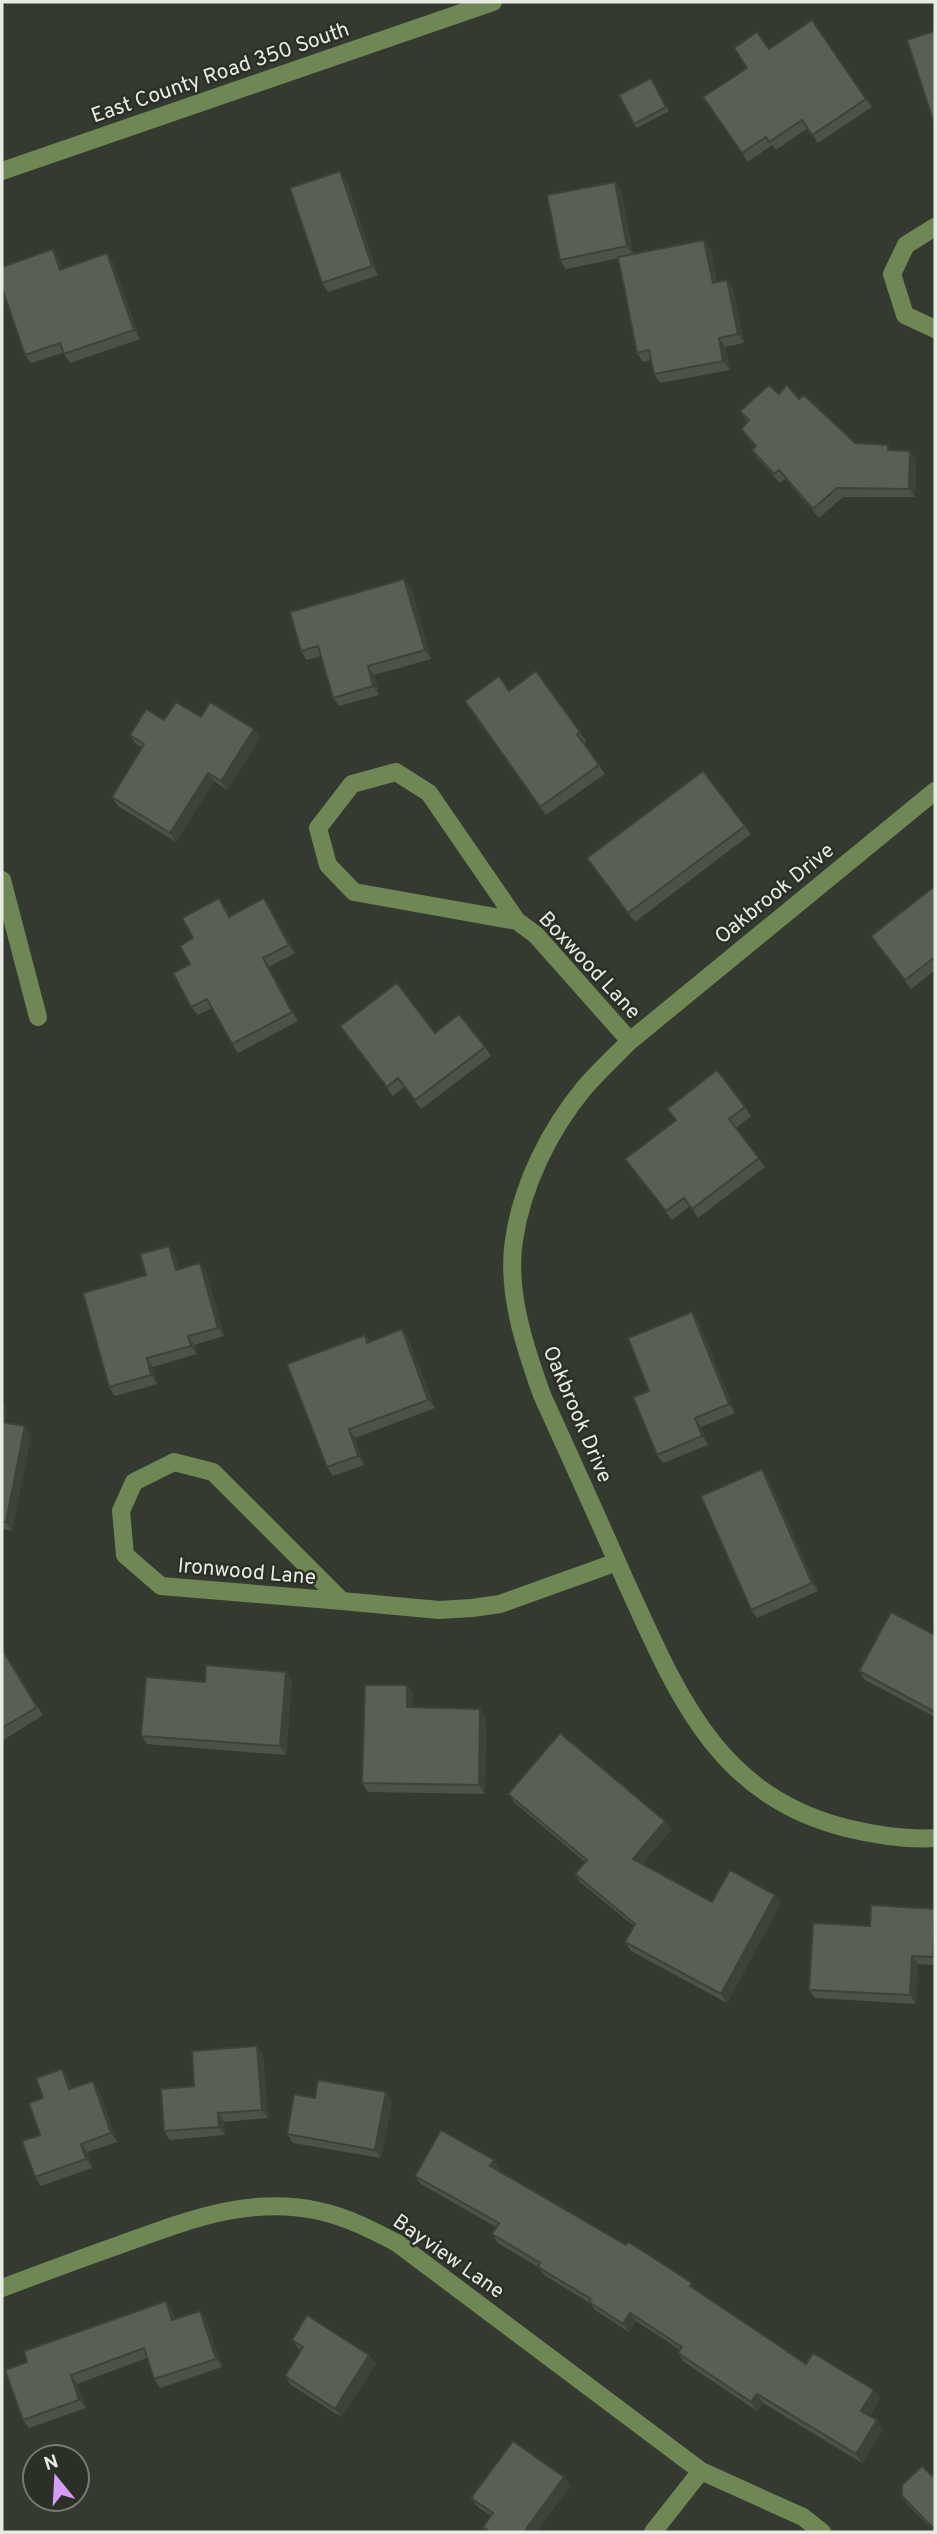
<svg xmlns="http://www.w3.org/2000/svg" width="937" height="2534" font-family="Overpass,sans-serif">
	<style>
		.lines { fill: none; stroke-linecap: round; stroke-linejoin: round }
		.minor { stroke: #6e8754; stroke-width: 18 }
		.wall { fill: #4d5247 }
		.shaded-wall { fill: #3e423a }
		.building { fill: #595f53; stroke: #3e423a; stroke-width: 2 }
		.labels { text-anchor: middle; stroke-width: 5; stroke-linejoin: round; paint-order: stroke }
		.street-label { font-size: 21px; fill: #e8ebe4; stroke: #2a3025 }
	</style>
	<rect width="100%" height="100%" fill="#343a2f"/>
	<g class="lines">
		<!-- minor -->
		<path class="minor" d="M 2,171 L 493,2
			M 935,227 L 906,245 L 892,274 L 905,315 L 935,329
			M 935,791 L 630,1041 C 615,1056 599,1071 585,1087 C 550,1129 522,1185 514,1240 C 506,1291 525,1348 542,1395 C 570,1457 598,1518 625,1580 C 676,1691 715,1795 846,1828 C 875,1835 905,1840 935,1838
			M 2,880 L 38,1017
			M 517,921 L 354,892 L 328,865 L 318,828 L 352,784 L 396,772 L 429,793 L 517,921 L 536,935 L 630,1041
			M 342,1601 L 161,1586 L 125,1555 L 121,1511 L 134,1482 L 174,1462 L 213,1472 L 342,1601 L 439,1610 L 472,1608 L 500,1604 L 617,1562
			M 2,2288 C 42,2273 82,2258 122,2244 C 186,2221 250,2195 319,2211 C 347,2217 372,2230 397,2243 L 701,2471 L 803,2517 L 822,2532
			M 653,2532 L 701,2471"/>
	</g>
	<!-- wall -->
	<path class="wall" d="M 812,20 L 872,107 L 818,143 L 808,128 L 776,150 L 772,145 L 748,162 L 703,97 L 747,68 L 769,49 Z
		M 654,82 L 669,111 L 637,128 L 634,124 Z
		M 346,180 L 378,275 L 328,292 L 322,283 Z
		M 621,190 L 633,254 L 711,249 L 717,283 L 727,280 L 733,289 L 744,343 L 725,347 L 730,370 L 660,383 L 654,374 L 651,360 L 643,362 L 637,353 L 619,258 L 566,269 L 560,260 Z
		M 53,249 L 59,258 L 63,269 L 113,262 L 140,339 L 70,363 L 63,353 L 31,363 L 25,355 Z
		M 779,394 L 799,399 L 855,443 L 892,450 L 916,459 L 915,497 L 843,497 L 819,518 L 785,479 L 780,483 L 758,459 L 752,450 L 755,447 L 741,429 L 747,422 L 740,411 Z
		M 411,587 L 431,659 L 374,675 L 379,695 L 339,706 L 333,698 L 321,656 L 307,660 L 301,651 Z
		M 536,671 L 586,741 L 584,743 L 605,774 L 546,815 L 465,701 L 509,691 Z
		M 201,717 L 260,738 L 227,790 L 214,781 L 176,842 L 118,806 L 112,797 L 142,748 L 136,744 L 130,735 L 164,720 Z
		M 703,771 L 751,834 L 635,922 L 593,867 Z
		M 935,886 L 935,970 L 911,989 L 871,936 Z
		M 225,907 L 230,916 L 270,907 L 295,953 L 269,967 L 298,1021 L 238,1053 L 232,1044 L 212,1008 L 198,1015 L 191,1007 L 190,964 L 193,938 Z
		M 435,1033 L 485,1047 L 491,1056 L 421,1109 L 404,1087 L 393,1096 L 346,1034 Z
		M 745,1107 L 751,1116 L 736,1128 L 765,1167 L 698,1218 L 690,1206 L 672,1220 L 631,1167 Z
		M 169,1246 L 175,1255 L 179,1269 L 206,1271 L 224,1336 L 194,1345 L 197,1354 L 153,1367 L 157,1384 L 115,1396 L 109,1387 L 146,1275 Z
		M 692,1312 L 698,1321 L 735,1413 L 701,1427 L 708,1445 L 663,1463 L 657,1455 L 649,1391 Z
		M 402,1329 L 408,1338 L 435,1408 L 355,1438 L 364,1465 L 333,1476 L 327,1467 L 365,1335 L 370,1342 Z
		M 2,1401 L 7,1409 L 5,1422 L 31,1435 L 12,1531 L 2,1529 Z
		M 762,1469 L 768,1478 L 818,1591 L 757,1618 L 751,1610 Z
		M 935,1635 L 935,1717 L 865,1680 L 859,1671 Z
		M 2,1648 L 43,1715 L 2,1741 Z
		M 286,1672 L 292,1680 L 286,1755 L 147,1744 L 141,1736 L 205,1682 Z
		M 407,1685 L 413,1694 L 413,1707 L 480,1709 L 486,1717 L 485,1794 L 368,1792 L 362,1783 Z
		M 508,1794 L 665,1821 L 671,1830 L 642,1864 L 712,1902 L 781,1903 L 727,2003 L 631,1951 L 625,1942 L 634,1926 L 581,1883 L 575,1874 L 585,1862 L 515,1803 Z
		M 935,1909 L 935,1965 L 918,1964 L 916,2004 L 815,1998 L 809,1990 L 870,1926 Z
		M 263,2055 L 268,2118 L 224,2122 L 225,2135 L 170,2140 L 164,2131 L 194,2086 Z
		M 62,2069 L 68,2078 L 72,2088 L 93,2081 L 99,2090 L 117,2142 L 87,2152 L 92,2168 L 41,2186 L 35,2177 L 40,2135 L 43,2098 Z
		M 315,2098 L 392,2101 L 381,2158 L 293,2143 L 287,2134 Z
		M 500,2169 L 499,2171 L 698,2291 L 806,2364 L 874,2390 L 880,2398 L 870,2416 L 883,2429 L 862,2463 L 763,2403 L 757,2411 L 684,2362 L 678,2353 L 680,2350 L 636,2321 L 629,2332 L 595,2310 L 590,2303 L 544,2275 L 538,2267 L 498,2243 L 492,2234 L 496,2227 L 421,2184 L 415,2176 Z
		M 172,2309 L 175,2320 L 200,2311 L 206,2320 L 222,2367 L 160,2388 L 154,2379 L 147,2358 L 77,2384 L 86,2408 L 29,2428 L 23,2420 L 5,2370 Z
		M 292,2340 L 369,2355 L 376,2364 L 341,2417 L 291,2385 L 285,2376 L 301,2350 L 298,2348 Z
		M 935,2472 L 935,2532 L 908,2505 L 902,2496 Z
		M 564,2477 L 570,2486 L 536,2532 L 486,2532 L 483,2527 L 491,2516 L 478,2507 L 471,2498 Z"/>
	<!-- shaded-wall -->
	<path class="shaded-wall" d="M 340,171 L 346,180 L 378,275 L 372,266 Z
		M 615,182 L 621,190 L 633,255 L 627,246 Z
		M 704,240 L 711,249 L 719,292 L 713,283 Z
		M 53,249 L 59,258 L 66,278 L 60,270 Z
		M 107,253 L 113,262 L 140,339 L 134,330 Z
		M 727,280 L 733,289 L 744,343 L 738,334 Z
		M 719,338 L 725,347 L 730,370 L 723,361 Z
		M 910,451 L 916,459 L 915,497 L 909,489 Z
		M 404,579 L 411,587 L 431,659 L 425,650 Z
		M 368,666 L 374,675 L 379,695 L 373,686 Z
		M 254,729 L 260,738 L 227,790 L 221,781 Z
		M 208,773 L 214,781 L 176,842 L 170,833 Z
		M 264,898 L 270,907 L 295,953 L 289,945 Z
		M 263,958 L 269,967 L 298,1021 L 292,1012 Z
		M 169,1246 L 175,1255 L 182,1279 L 176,1270 Z
		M 200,1263 L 206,1271 L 224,1336 L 218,1328 Z
		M 692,1312 L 698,1321 L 735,1413 L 729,1404 Z
		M 402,1329 L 408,1338 L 435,1408 L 428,1400 Z
		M 188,1336 L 194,1345 L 197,1354 L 191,1346 Z
		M 147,1358 L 153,1367 L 157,1384 L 151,1375 Z
		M 2,1401 L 7,1409 L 3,1429 L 2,1428 Z
		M 695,1418 L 701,1427 L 708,1445 L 702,1436 Z
		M 25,1426 L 31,1435 L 12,1531 L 6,1522 Z
		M 349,1429 L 355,1438 L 364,1465 L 358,1456 Z
		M 762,1469 L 768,1478 L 818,1591 L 812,1583 Z
		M 286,1672 L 292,1680 L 286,1755 L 280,1746 Z
		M 407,1685 L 413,1694 L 413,1715 L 407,1707 Z
		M 480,1709 L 486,1717 L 485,1794 L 479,1785 Z
		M 665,1821 L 671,1830 L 639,1868 L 633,1859 Z
		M 775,1895 L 781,1903 L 727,2003 L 721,1994 Z
		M 935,1915 L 935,1960 L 933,1957 Z
		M 912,1956 L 918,1964 L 916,2004 L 910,1995 Z
		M 257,2046 L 263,2055 L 268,2118 L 262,2110 Z
		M 62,2069 L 68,2078 L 75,2098 L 69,2089 Z
		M 93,2081 L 99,2090 L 117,2142 L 111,2133 Z
		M 386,2092 L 392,2101 L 381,2158 L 375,2150 Z
		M 218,2113 L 224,2122 L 225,2135 L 219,2127 Z
		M 81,2144 L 87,2152 L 92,2168 L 86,2159 Z
		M 494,2160 L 500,2169 L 496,2175 L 490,2166 Z
		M 166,2301 L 172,2309 L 179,2329 L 172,2320 Z
		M 200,2311 L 206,2320 L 222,2367 L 216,2359 Z
		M 630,2313 L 636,2321 L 629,2332 L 623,2324 Z
		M 369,2355 L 376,2364 L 341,2417 L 335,2409 Z
		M 71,2375 L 77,2384 L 86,2408 L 79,2400 Z
		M 874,2390 L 880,2398 L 867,2420 L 861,2411 Z
		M 757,2394 L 763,2403 L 757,2411 L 751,2402 Z
		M 877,2420 L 883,2429 L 862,2463 L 856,2454 Z
		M 564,2477 L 570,2486 L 536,2532 L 524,2532 Z"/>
	<!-- building -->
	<path class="building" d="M 812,20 L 866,99 L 812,135 L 802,120 L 769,142 L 766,137 L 742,153 L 703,97 L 747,68 L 734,48 L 757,32 L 769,49 Z
		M 935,31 L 935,126 L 907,40 Z
		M 651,78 L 666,107 L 634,124 L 619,95 Z
		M 340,171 L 372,266 L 322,283 L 290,188 Z
		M 615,182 L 627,246 L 560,260 L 547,195 Z
		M 704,240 L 713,283 L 727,280 L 738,334 L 719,338 L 723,361 L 654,374 L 649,350 L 637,353 L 618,257 Z
		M 53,249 L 60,270 L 107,253 L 134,330 L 64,354 L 60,343 L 25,355 L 2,288 L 2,267 Z
		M 769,385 L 779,394 L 787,385 L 799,399 L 804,395 L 855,443 L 888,445 L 888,450 L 910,451 L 909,489 L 837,488 L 813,509 L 779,470 L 774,474 L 752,450 L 756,446 L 741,429 L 749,420 L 740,411 Z
		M 404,579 L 425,650 L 368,666 L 373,686 L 333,698 L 318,646 L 301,651 L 290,612 Z
		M 536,671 L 580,732 L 577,734 L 599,765 L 540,807 L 465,701 L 499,676 L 509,691 Z
		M 176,702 L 201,717 L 210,702 L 254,729 L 221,781 L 208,773 L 170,833 L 112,797 L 144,744 L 130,735 L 146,709 L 164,720 Z
		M 703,771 L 745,826 L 628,913 L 587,858 Z
		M 935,886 L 935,957 L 905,980 L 871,936 Z
		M 219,898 L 229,917 L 264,898 L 289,945 L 263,958 L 292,1012 L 232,1044 L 207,999 L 191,1007 L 173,973 L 190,964 L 180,946 L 193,938 L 182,918 Z
		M 397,983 L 435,1033 L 459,1014 L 485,1047 L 415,1100 L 398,1078 L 387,1087 L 340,1026 Z
		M 717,1070 L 745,1107 L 729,1119 L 759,1158 L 692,1209 L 684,1198 L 666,1211 L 625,1159 L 676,1120 L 667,1109 Z
		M 169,1246 L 176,1270 L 200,1263 L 218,1328 L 188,1336 L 191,1346 L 147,1358 L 151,1375 L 109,1387 L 83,1293 L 146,1275 L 140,1254 Z
		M 692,1312 L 729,1404 L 695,1418 L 702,1436 L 657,1455 L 633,1397 L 649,1391 L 628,1338 Z
		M 402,1329 L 428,1400 L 349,1429 L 358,1456 L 327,1467 L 287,1364 L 365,1335 L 367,1343 Z
		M 2,1422 L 25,1426 L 6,1522 L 2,1522 Z
		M 762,1469 L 812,1583 L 751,1610 L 701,1496 Z
		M 891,1612 L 935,1635 L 935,1712 L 859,1671 Z
		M 2,1649 L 37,1707 L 2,1728 Z
		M 206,1665 L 286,1672 L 280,1746 L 141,1736 L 146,1677 L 205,1682 Z
		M 365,1685 L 407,1685 L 407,1707 L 480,1709 L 479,1785 L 362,1783 Z
		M 560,1733 L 665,1821 L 633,1859 L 712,1902 L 730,1870 L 775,1895 L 721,1994 L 625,1942 L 635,1924 L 575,1874 L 587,1860 L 508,1794 Z
		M 871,1905 L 935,1909 L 933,1957 L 912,1956 L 910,1995 L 809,1990 L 813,1923 L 870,1926 Z
		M 257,2046 L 262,2110 L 218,2113 L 219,2127 L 164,2131 L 161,2089 L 194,2086 L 192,2051 Z
		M 62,2069 L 69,2089 L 93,2081 L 111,2133 L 81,2144 L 86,2159 L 35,2177 L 22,2141 L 40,2135 L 29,2103 L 43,2098 L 36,2078 Z
		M 318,2080 L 386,2092 L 375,2150 L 287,2134 L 294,2094 L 315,2098 Z
		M 441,2130 L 494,2160 L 490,2166 L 626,2245 L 628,2242 L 646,2253 L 692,2283 L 690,2286 L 806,2364 L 813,2353 L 874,2390 L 861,2411 L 877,2420 L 856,2454 L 757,2394 L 751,2402 L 678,2353 L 682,2347 L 630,2313 L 623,2324 L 589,2302 L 591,2299 L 538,2267 L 540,2263 L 492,2234 L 499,2223 L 415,2176 Z
		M 166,2301 L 172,2320 L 200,2311 L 216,2359 L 154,2379 L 144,2348 L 71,2375 L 79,2400 L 23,2420 L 5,2370 L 27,2362 L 24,2351 Z
		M 307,2315 L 369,2355 L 335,2409 L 285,2376 L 303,2347 L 292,2340 Z
		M 513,2441 L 564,2477 L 524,2532 L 490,2532 L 483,2527 L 493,2513 L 471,2498 Z
		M 922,2466 L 932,2476 L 935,2472 L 935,2526 L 933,2528 L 902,2496 L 902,2485 Z"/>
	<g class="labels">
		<!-- street labels -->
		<g class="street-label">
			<text transform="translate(220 72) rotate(-19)" y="7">East County Road 350 South</text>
			<text transform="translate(774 893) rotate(-39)" y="7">Oakbrook Drive</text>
			<text transform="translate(590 965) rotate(47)" y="7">Boxwood Lane</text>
			<text transform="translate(578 1414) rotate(67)" y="7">Oakbrook Drive</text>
			<text transform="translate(247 1571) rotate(5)" y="7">Ironwood Lane</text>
			<text transform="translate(449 2256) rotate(35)" y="7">Bayview Lane</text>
		</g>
	</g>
	<!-- border -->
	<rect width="937" height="2534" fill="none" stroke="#e8ebe4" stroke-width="7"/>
	<!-- north arrow -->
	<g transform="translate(56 2478) rotate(342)"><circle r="33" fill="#2a3025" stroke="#767b71" stroke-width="2"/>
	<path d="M0-5L12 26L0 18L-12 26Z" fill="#d49cfc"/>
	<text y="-10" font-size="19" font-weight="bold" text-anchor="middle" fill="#e8ebe4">N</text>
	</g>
</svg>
